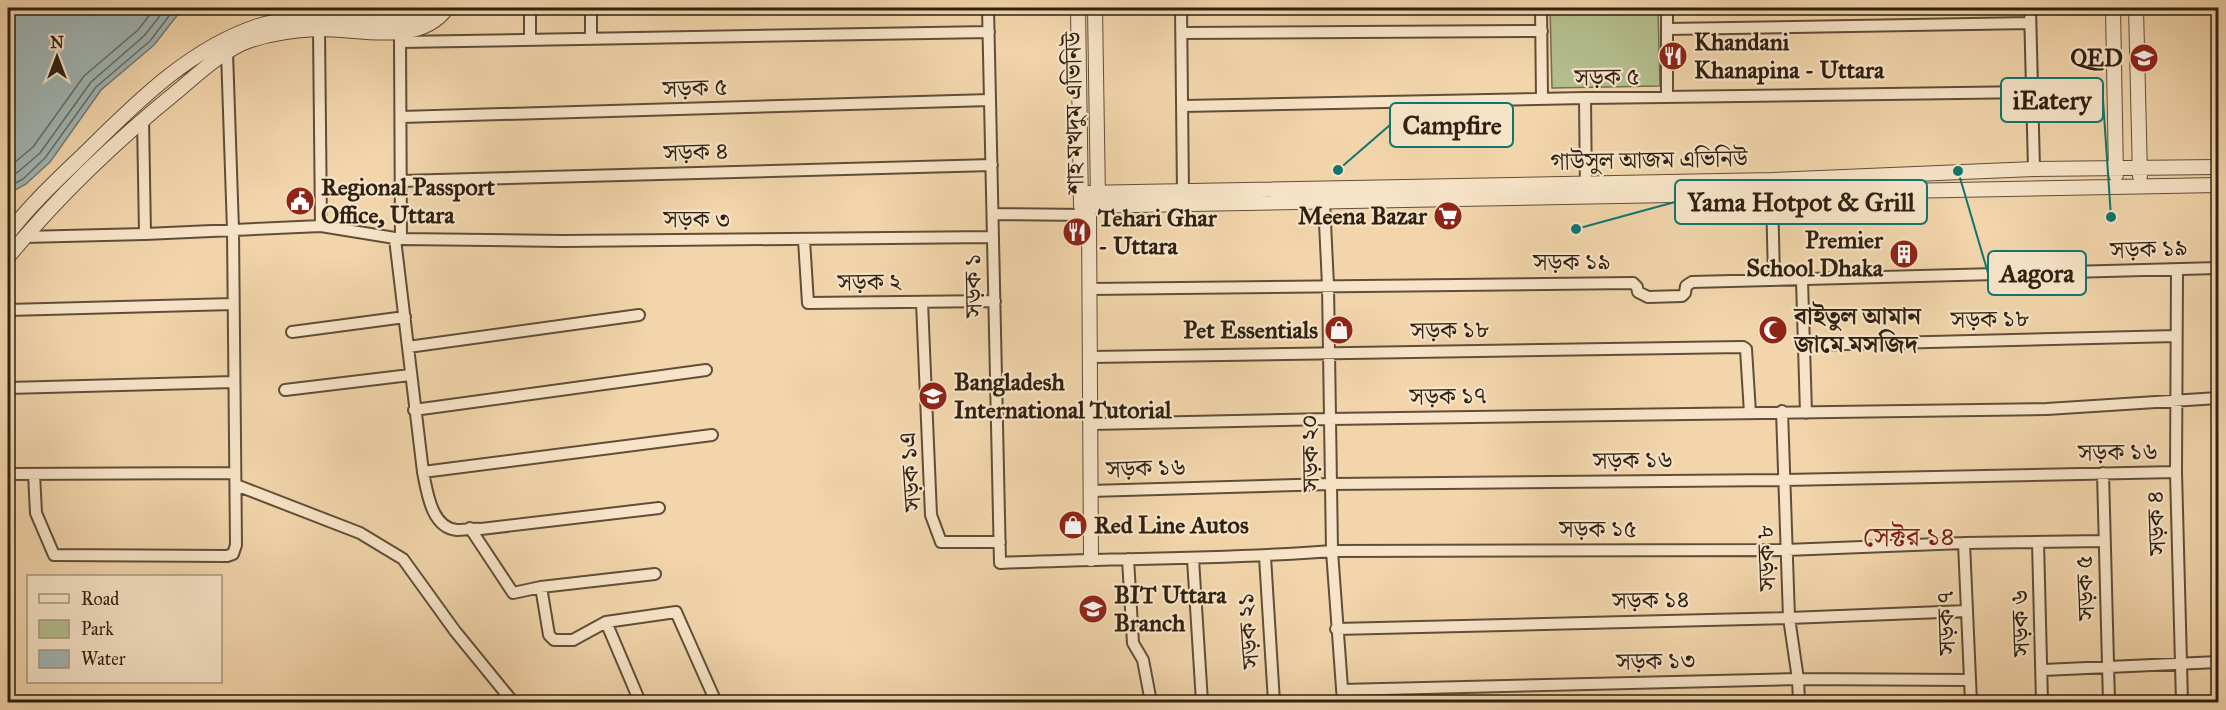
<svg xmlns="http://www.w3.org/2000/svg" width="2226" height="710" font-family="'IM FELL Great Primer','Noto Serif Bengali',serif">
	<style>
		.green { fill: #b4be8d; stroke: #727050; stroke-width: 1.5 }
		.water { fill: #a0b6b5; stroke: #737a74; stroke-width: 1.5 }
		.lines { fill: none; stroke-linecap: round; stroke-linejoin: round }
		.shore { stroke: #686c64; stroke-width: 1.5 }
		.minor-casing { stroke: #604e38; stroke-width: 14 }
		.tertiary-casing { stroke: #604e38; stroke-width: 16 }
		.minor { stroke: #f7e4c8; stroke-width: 10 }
		.tertiary { stroke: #f7e4c8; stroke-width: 14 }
		.labels { text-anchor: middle; stroke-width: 4.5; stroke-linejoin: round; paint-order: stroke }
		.poi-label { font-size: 24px; font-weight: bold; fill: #2f2112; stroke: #f7e4c8; text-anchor: start }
		.street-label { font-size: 24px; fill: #2f2112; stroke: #f7e4c8 }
		.quarter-label { font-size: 27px; fill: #7a1f14; stroke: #f7e4c8 }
		.leader { fill: none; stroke: #0f766e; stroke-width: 2 }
		.callout-dot { fill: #0f766e; stroke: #f7e4c8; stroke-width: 2 }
		.callout { fill: #f7e4c8; stroke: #0f766e; stroke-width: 2 }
		.callout-label { font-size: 26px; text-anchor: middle; font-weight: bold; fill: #2f2112 }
	</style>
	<rect width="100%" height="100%" fill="#f2d5ab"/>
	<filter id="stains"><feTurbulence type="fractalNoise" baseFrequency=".00333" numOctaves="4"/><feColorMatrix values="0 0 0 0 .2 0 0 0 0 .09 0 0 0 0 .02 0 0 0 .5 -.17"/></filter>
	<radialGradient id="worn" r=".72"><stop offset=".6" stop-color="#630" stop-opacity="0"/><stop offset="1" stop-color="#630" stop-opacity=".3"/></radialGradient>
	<!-- green -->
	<path class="green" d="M 1550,8 L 1658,8 L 1660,86 L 1552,88 Z"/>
	<!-- water -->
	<path class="water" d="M 14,8 L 183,8 L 154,45 L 101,90 L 50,162 L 26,184 L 8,194 L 8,9 L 10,10 Z"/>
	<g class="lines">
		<!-- shore -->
		<path class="shore" d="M 8,168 L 33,147 L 84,76 L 138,30 L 155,8
			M 8,178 L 18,172 L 40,153 L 91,82 L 144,36 L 166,8
			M 8,187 L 23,179 L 45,158 L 96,87 L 150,41 L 175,8"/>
		<!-- minor casing -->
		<g class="minor-casing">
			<path id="minor" d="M 530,8 L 530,40
				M 591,8 L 591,39
				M 988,8 L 1000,563 C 1111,558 1222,560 1332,551 L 1786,550 L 1964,543 L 2104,541
				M 1181,8 L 1183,192
				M 1541,8 L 1542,99
				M 1667,8 L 1667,97
				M 2030,8 L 2034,169
				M 319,29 L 321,226
				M 1667,29 L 2030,23
				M 1182,33 L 1542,31
				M 400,36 L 401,239
				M 400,42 L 989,32
				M 1585,98 L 1586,191
				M 1183,106 L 1585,98 L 2031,92
				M 401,117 L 990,100
				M 143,119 L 145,234
				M 401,181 L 992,165
				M 1772,193 L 1774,279
				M 1324,202 L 1328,285 L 1332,551 L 1343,702
				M 993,214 L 1089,215
				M 24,237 L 145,234 L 321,226 L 401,239 L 562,241 L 993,237
				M 395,239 L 423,472 C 427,491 431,528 457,530 C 465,530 473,528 481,529 L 659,508
				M 804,240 L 808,303 L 995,301
				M 2177,270 L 2176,472 L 2182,702
				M 1802,280 L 1806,413
				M 1089,289 L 1633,283 L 1637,287 L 1638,292 L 1648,297 L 1682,296 L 1685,293 L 1686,286 L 1692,282 L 2218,268
				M 922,302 L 931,515 L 941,542 L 1000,542
				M 8,310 L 233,304
				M 292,332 L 405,317
				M 1805,345 L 2176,336
				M 408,347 L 639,315
				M 1091,357 L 1743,347 L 1746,349 L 1750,413
				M 8,388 L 234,382
				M 285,390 L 410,375
				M 414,410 L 706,370
				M 1782,411 L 1789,618 L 1798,679 L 1799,702
				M 1091,424 L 1329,419 L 2047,409 L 2218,398
				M 423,472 L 712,435
				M 2103,473 L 2109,702
				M 8,474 L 235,473
				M 34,474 L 36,513 L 54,555 L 227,556 L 233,554 L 236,545 L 233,230 L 227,52
				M 236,485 L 360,533 L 403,559 L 455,631 L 513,702
				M 1090,491 L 1331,484 L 1784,480 L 2176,472
				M 470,528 L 513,593 L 541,587 L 655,574
				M 2038,542 L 2042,702
				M 1964,543 L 1971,702
				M 1265,557 L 1274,702
				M 1128,559 L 1133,643 L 1143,660 L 1151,702
				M 1193,559 L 1202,702
				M 541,587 L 549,635 L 554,640 L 573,640 L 606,622 L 676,612 L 716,702
				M 606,622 L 640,702
				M 1336,629 L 1789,618 L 1967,611
				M 2043,670 L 2218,662
				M 1342,690 L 1798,679 L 1970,680"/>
		</g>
		<!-- tertiary casing -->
		<g class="tertiary-casing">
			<path id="tertiary" d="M 1078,8 L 1081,206 L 1089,215 L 1091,559
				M 1095,8 L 1098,200
				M 2113,8 L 2116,175
				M 2136,8 L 2140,176
				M 1081,193 L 1772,180 L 2034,169 L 2218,167
				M 1081,206 L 2218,185
				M 8,234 C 30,205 57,180 83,155 C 134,105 188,49 258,26 C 283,18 313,18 339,18 C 365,18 412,27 431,8
				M 8,257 C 59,195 117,140 180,89 C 201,71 225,49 251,40 C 272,33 296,30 318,29 C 358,28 419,47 447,8"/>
		</g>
		<!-- minor -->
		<use href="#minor" class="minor"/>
		<!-- tertiary -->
		<use href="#tertiary" class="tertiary"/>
	</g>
	<!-- icons -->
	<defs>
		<g id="restaurant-disc" transform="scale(1.5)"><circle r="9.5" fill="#8f2418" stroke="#f7e4c8"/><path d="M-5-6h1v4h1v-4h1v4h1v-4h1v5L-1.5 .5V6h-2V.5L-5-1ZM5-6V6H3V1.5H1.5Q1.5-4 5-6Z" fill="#fff"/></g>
		<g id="school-disc" transform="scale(1.5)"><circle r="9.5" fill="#8f2418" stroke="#f7e4c8"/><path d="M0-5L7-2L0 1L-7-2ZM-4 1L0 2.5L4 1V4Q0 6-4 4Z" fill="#fff"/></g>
		<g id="civic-disc" transform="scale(1.5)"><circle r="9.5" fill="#8f2418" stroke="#f7e4c8"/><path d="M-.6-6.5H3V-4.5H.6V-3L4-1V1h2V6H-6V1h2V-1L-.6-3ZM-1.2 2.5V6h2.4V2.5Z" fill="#fff"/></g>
		<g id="supermarket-disc" transform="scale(1.5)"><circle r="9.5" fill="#8f2418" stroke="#f7e4c8"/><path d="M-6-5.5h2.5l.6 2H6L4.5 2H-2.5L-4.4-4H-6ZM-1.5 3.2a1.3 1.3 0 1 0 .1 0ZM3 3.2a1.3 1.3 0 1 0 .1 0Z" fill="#fff"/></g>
		<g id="building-disc" transform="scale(1.5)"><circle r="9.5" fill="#8f2418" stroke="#f7e4c8"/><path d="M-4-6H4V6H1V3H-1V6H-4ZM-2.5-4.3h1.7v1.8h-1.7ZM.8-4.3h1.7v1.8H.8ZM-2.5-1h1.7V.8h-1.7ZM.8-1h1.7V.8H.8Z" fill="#fff"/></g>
		<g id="shop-disc" transform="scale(1.5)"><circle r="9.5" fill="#8f2418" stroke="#f7e4c8"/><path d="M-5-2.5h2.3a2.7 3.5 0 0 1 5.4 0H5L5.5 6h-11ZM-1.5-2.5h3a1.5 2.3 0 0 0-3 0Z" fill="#fff"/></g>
		<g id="mosque-disc" transform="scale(1.5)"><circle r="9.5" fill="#8f2418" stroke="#f7e4c8"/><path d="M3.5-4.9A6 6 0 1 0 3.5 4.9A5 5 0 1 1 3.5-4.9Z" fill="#fff"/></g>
	</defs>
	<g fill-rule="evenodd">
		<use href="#restaurant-disc" x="1673" y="56"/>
		<use href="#school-disc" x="2144" y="58"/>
		<use href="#civic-disc" x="300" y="201"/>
		<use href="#supermarket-disc" x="1448" y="216"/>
		<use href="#restaurant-disc" x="1077" y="232"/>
		<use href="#building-disc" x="1904" y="254"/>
		<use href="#shop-disc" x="1339" y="330"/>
		<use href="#mosque-disc" x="1773" y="330"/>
		<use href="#school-disc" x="933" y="396"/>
		<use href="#shop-disc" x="1073" y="525"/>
		<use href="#school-disc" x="1093" y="609"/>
	</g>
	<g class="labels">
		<!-- poi labels -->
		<g class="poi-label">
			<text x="1694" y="50">Khandani<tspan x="1694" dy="28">Khanapina - Uttara</tspan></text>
			<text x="2123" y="66" text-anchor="end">QED</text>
			<text x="321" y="195">Regional Passport<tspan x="321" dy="28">Office, Uttara</tspan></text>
			<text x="1427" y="224" text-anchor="end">Meena Bazar</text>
			<text x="1098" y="226">Tehari Ghar<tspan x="1098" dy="28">- Uttara</tspan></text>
			<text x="1883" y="248" text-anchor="end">Premier<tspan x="1883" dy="28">School Dhaka</tspan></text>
			<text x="1794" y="324">বাইতুল আমান<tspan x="1794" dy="28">জামে মসজিদ</tspan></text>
			<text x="1318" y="338" text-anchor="end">Pet Essentials</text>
			<text x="954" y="390">Bangladesh<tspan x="954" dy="28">International Tutorial</tspan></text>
			<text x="1094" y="533">Red Line Autos</text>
			<text x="1114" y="603">BIT Uttara<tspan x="1114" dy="28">Branch</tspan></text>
		</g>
		<!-- street labels -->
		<g class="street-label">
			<text transform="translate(1607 77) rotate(-1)" y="8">সড়ক ৫</text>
			<text transform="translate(695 88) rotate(-2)" y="8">সড়ক ৫</text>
			<text transform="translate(1074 113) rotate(-91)" y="8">শাহ মখদুম এভিনিউ</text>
			<text transform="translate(696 152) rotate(-2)" y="8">সড়ক ৪</text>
			<text transform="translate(1649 160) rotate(-1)" y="8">গাউসুল আজম এভিনিউ</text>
			<text x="697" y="227">সড়ক ৩</text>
			<text transform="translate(2149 249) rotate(-2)" y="8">সড়ক ১৯</text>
			<text x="1572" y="270">সড়ক ১৯</text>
			<text transform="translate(869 282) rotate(-1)" y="8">সড়ক ২</text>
			<text transform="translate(973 286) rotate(-91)" y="8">সড়ক ১</text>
			<text transform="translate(1990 319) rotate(-1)" y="8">সড়ক ১৮</text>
			<text transform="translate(1450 330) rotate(-1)" y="8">সড়ক ১৮</text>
			<text transform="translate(1448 396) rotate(-1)" y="8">সড়ক ১৭</text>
			<text transform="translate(2118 452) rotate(-1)" y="8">সড়ক ১৬</text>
			<text transform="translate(1310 453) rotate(-91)" y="8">সড়ক ২০</text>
			<text transform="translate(1633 460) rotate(-1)" y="8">সড়ক ১৬</text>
			<text transform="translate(1146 468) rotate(-2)" y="8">সড়ক ১৬</text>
			<text transform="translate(910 472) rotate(-94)" y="8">সড়ক ১এ</text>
			<text transform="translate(2156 523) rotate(-92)" y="8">সড়ক ৪</text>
			<text x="1598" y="537">সড়ক ১৫</text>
			<text transform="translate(1766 558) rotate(-92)" y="8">সড়ক ৮</text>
			<text transform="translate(2085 588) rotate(-92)" y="8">সড়ক ৫</text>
			<text transform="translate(1651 600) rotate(-1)" y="8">সড়ক ১৪</text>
			<text transform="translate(1946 623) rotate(-92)" y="8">সড়ক ৭</text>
			<text transform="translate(2020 623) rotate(-92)" y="8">সড়ক ৬</text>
			<text transform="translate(1248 631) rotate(-94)" y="8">সড়ক ২১</text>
			<text transform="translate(1656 661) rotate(-1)" y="8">সড়ক ১৩</text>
		</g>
		<!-- quarter labels -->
		<g class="quarter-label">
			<text x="1909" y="546">সেক্টর ১৪</text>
		</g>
	</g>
	<!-- callouts -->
	<path class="leader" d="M2111 217L2103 100M1338 170L1390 125M1576 229L1675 202M1958 171L1988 273"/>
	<g class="callout-dot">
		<circle cx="2111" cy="217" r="6"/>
		<circle cx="1338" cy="170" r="6"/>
		<circle cx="1576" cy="229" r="6"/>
		<circle cx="1958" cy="171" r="6"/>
	</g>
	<g class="callout">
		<rect x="2001" y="78" width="102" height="44" rx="6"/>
		<rect x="1390" y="103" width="123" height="44" rx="6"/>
		<rect x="1675" y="180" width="252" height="44" rx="6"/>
		<rect x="1988" y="251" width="98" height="44" rx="6"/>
	</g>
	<g class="callout-label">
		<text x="2052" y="109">iEatery</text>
		<text x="1452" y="134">Campfire</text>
		<text x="1801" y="211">Yama Hotpot &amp; Grill</text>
		<text x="2037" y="282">Aagora</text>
	</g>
	<!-- margin -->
	<rect width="2226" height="710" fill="none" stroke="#f2d5ab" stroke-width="30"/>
	<rect x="9" y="9" width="2208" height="692" fill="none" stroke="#2f2112" stroke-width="3"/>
	<rect x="15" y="15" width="2196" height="680" fill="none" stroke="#2f2112" stroke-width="1.5"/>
	<!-- legend -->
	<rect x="27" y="575" width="195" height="108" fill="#f7e4c8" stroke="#a7967f" stroke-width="1.5"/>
	<rect x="39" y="594" width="30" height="9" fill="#f7e4c8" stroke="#a7967f" stroke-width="1.5"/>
	<text x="81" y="605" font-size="18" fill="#2f2112">Road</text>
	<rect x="39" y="620" width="30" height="18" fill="#b4be8d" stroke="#a7967f" stroke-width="1.5"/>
	<text x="81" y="635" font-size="18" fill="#2f2112">Park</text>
	<rect x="39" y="650" width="30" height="18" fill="#a0b6b5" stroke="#a7967f" stroke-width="1.5"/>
	<text x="81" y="665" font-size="18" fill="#2f2112">Water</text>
	<!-- north arrow -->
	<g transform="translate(57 57)" stroke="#f7e4c8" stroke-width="4.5" paint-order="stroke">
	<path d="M0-4.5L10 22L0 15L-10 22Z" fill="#2f2112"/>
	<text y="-9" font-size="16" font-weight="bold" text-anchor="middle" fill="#2f2112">N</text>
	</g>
	<rect width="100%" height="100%" filter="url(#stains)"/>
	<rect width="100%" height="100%" fill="url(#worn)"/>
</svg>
